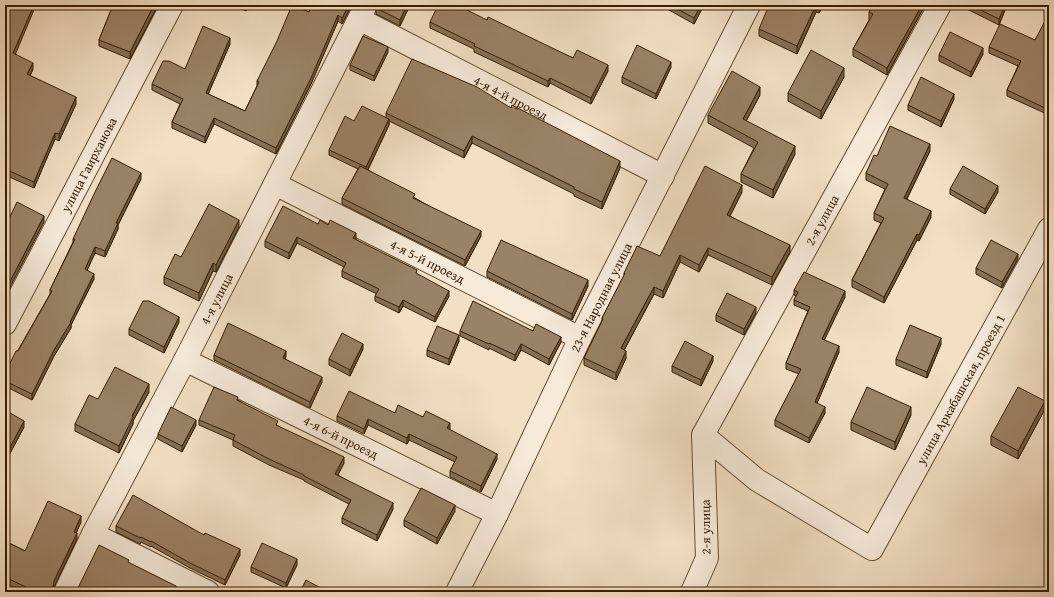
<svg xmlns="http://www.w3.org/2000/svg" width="1054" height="597" font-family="'Gentium Book Plus',serif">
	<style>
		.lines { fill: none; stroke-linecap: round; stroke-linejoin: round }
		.minor-casing { stroke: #664e31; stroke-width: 24 }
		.minor { stroke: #f7ead9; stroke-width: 22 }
		.wall { fill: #847058; stroke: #381e00 }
		.shaded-wall { fill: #6b5b47; stroke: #381e00 }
		.building { fill: #998266; stroke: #381e00 }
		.labels { text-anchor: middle; stroke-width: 3; stroke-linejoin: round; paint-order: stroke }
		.street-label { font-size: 13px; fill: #381e00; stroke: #f7ead9 }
	</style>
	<rect width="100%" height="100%" fill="#f2dfc4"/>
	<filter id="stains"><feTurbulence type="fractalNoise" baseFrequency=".005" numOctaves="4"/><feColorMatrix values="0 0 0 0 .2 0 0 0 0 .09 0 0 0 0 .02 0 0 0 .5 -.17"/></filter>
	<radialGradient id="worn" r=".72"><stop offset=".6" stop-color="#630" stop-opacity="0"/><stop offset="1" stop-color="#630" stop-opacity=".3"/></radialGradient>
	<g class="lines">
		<!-- minor casing -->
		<g class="minor-casing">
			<g id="minor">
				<path id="s1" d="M 359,19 L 663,176"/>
				<path id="s2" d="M 275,184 L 580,338"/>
				<path id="s3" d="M 5,324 L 172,5"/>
				<path id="s4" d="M 185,360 L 497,514"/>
				<path id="s5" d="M 703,435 L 757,480 L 872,549 L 1049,229"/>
				<path d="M 93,534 L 208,592"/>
				<path id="s6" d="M 65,592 L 93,534 L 185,360 L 366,5"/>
				<path id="s7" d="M 457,592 L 497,514 L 580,338 L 749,5"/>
				<path id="s8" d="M 692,592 L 707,558 L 703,435 L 940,5"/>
			</g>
		</g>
		<!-- minor -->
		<use href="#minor" class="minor"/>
	</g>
	<!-- wall -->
	<path class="wall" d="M 5,5 L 15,54 L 33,69 L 30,76 L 76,104 L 59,141 L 55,139 L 34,188 L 5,175 Z
		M 113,5 L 158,5 L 130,59 L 99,46 L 99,40 Z
		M 233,5 L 249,5 L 246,11 Z
		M 312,5 L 352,5 L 342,24 L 338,21 L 311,84 L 276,154 L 214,124 L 205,143 L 172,128 L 172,122 L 180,104 L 152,90 L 152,84 L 185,69 L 230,44 L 208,94 L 245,111 L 257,86 L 257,81 L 309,12 Z
		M 376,5 L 410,5 L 400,26 L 376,14 Z
		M 662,5 L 704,5 L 694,24 L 662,6 Z
		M 792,5 L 823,5 L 819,13 L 816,12 L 797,54 L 759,36 L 759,29 L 792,6 Z
		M 923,5 L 923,9 L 887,75 L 853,56 L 853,49 L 869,20 L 869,12 Z
		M 967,5 L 1007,5 L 999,25 L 967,9 Z
		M 487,20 L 573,58 L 608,71 L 591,104 L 550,83 L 548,87 L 474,52 L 474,49 L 430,28 L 430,22 Z
		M 1049,22 L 1049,115 L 1007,96 L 1007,90 L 1018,66 L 989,53 L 989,47 L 1035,40 Z
		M 388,52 L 374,81 L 350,70 L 350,65 Z
		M 983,54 L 971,77 L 939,61 L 939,55 Z
		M 671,67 L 656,99 L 622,83 L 622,77 Z
		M 844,77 L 821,119 L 788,101 L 788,93 Z
		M 760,95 L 746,121 L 795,154 L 773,198 L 741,182 L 741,174 L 754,148 L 708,123 L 708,115 Z
		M 954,99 L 941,127 L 908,110 L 908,105 Z
		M 511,108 L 620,168 L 602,209 L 574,196 L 574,194 L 472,143 L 464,158 L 389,121 L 389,125 L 368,170 L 415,198 L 481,236 L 465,266 L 342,204 L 342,198 L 358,169 L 329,155 L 329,150 L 354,121 L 386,118 L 386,113 Z
		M 930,151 L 907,199 L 931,217 L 919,241 L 917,240 L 884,303 L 852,287 L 852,280 L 881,223 L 874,220 L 874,213 L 885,189 L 866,180 L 866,173 L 877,156 Z
		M 141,179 L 118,225 L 118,229 L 105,257 L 95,253 L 87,270 L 94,279 L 71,325 L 71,328 L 54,356 L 32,400 L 5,386 L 5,373 L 50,294 L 50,290 L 73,242 L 73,239 Z
		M 950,189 L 998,192 L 985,214 L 950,194 Z
		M 742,192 L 730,216 L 790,252 L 772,285 L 708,255 L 699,272 L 680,262 L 663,298 L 654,294 L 624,350 L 626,358 L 616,380 L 584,365 L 584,358 L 602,322 L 602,318 L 624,276 L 624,273 L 660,256 Z
		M 318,224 L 328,225 L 356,239 L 355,239 L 417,274 L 449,296 L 435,322 L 403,306 L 399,313 L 375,301 L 375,296 L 377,294 L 342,277 L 342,271 L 344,267 L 297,243 L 289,259 L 265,247 L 265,241 Z
		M 239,227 L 216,272 L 213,271 L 199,301 L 164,284 L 164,277 L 181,257 Z
		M 1018,259 L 1002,288 L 976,274 L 976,268 Z
		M 487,271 L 588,286 L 572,320 L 487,277 Z
		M 794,290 L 845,297 L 824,340 L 839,352 L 817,403 L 825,413 L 809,443 L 775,426 L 775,420 L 799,374 L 786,369 L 786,363 L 808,311 L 794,305 L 794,300 L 796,296 L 794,295 Z
		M 756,313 L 744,335 L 716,321 L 716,315 Z
		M 179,322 L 164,353 L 129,335 L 129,329 Z
		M 460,331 L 533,331 L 561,342 L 549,365 L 521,350 L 515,361 L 489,348 L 489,350 L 460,336 Z
		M 459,341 L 449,365 L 427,356 L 427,350 Z
		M 941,344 L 927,378 L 896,365 L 896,359 Z
		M 363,349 L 350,376 L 329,365 L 329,359 Z
		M 214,355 L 286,356 L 285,359 L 322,382 L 310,408 L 214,360 Z
		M 713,361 L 701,386 L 672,372 L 672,366 Z
		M 149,392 L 133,421 L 133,424 L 119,453 L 75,431 L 75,424 L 98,399 Z
		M 238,400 L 278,426 L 344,463 L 338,475 L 393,509 L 377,541 L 342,523 L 342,518 L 349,504 L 304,481 L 304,480 L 269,465 L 233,446 L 233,440 L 199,425 L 199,420 Z
		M 1045,409 L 1018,459 L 991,445 L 991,436 Z
		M 5,410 L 24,427 L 8,457 L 5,455 Z
		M 395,413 L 423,417 L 449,429 L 497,459 L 481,492 L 450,477 L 450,471 L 455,462 L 409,440 L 407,444 L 368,425 L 364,434 L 337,421 L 337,416 Z
		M 911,415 L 895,450 L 851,430 L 851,422 Z
		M 196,425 L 182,452 L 158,439 L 158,434 Z
		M 455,511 L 437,544 L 404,526 L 404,520 Z
		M 81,522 L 76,533 L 77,539 L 54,587 L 53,589 L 54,592 L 23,592 L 5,583 L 5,541 L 25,551 Z
		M 116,526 L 240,555 L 225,585 L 190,568 L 151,546 L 151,547 L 141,542 L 140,544 L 116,532 Z
		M 297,565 L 286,588 L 251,572 L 251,567 Z"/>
	<!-- shaded-wall -->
	<path class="shaded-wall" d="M 34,5 L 36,5 L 13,60 L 13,53 Z
		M 154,5 L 158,5 L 130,59 L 130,52 Z
		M 246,5 L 249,5 L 246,11 Z
		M 349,5 L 352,5 L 342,24 L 342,18 Z
		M 407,5 L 410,5 L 400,26 L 400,20 Z
		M 701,5 L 704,5 L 694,24 L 694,18 Z
		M 816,5 L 816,12 L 797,54 L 797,46 Z
		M 819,5 L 823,5 L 819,13 Z
		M 922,5 L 923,5 L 923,9 L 887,75 L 887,68 Z
		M 1005,5 L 1007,5 L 999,25 L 999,19 Z
		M 338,15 L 338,21 L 311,84 L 276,154 L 276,148 Z
		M 230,38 L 230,44 L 206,99 L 206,93 Z
		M 388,47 L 388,52 L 374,81 L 374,76 Z
		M 983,48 L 983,54 L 971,77 L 971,72 Z
		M 671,62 L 671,67 L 656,99 L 656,94 Z
		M 33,63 L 33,69 L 27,81 L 27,74 Z
		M 608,65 L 608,71 L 591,104 L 591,98 Z
		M 844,68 L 844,77 L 821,119 L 821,111 Z
		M 550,78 L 550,83 L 548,87 L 548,81 Z
		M 760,87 L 760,95 L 743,127 L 743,119 Z
		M 954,94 L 954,99 L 941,127 L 941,121 Z
		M 76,97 L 76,104 L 59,141 L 59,134 Z
		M 214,118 L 214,124 L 205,143 L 205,137 Z
		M 389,119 L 389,125 L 366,173 L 366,167 Z
		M 55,133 L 55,139 L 34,188 L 34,182 Z
		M 472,136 L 472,143 L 464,158 L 464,151 Z
		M 930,144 L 930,151 L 904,204 L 904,198 Z
		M 795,146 L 795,154 L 773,198 L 773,190 Z
		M 620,161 L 620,168 L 602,209 L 602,202 Z
		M 141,173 L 141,179 L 118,225 L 118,229 L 105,257 L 105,251 L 116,223 Z
		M 742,185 L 742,192 L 727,222 L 727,215 Z
		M 998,186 L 998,192 L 985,214 L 985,209 Z
		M 931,211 L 931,217 L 919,241 L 919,235 Z
		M 44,216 L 44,222 L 5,297 L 5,291 Z
		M 239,220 L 239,227 L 216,272 L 216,265 Z
		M 481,231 L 481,236 L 465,266 L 465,260 Z
		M 356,233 L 356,239 L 353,244 L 353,238 Z
		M 917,234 L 917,240 L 884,303 L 884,297 Z
		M 297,237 L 297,243 L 289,259 L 289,253 Z
		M 790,245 L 790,252 L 772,285 L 772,277 Z
		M 95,247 L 95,253 L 85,275 L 85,269 Z
		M 708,248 L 708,255 L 699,272 L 699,265 Z
		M 1018,254 L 1018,259 L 1002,288 L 1002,282 Z
		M 680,255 L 680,262 L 663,298 L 663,291 Z
		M 213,263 L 213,271 L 199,301 L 199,293 Z
		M 94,274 L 94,279 L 71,325 L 71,328 L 54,356 L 32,400 L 32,394 L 54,350 L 70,322 Z
		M 588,280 L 588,286 L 572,320 L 572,314 Z
		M 654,287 L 654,294 L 621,356 L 621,348 Z
		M 449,291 L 449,296 L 435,322 L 435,317 Z
		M 845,291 L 845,297 L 822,345 L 822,339 Z
		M 403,300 L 403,306 L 399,313 L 399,307 Z
		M 756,307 L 756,313 L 744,335 L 744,329 Z
		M 179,317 L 179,322 L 164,353 L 164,347 Z
		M 459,335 L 459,341 L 449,365 L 449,359 Z
		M 561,337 L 561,342 L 549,365 L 549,359 Z
		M 941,338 L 941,344 L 927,378 L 927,372 Z
		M 363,344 L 363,349 L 350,376 L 350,370 Z
		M 521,344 L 521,350 L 515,361 L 515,355 Z
		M 839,346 L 839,352 L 815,408 L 815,402 Z
		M 286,351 L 286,356 L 283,364 L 283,358 Z
		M 626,351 L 626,358 L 616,380 L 616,373 Z
		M 713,356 L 713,361 L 701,386 L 701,380 Z
		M 322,377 L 322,382 L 310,408 L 310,402 Z
		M 149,384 L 149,392 L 133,421 L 133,424 L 119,453 L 119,446 L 132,416 Z
		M 1045,401 L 1045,409 L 1018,459 L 1018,451 Z
		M 825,407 L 825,413 L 809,443 L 809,438 Z
		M 911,407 L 911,415 L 895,450 L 895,442 Z
		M 368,419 L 368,425 L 364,434 L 364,429 Z
		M 196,420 L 196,425 L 182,452 L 182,446 Z
		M 24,421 L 24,427 L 8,457 L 8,451 Z
		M 450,423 L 450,429 L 447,434 L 447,428 Z
		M 409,434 L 409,440 L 407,444 L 407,438 Z
		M 497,454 L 497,459 L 481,492 L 481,486 Z
		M 344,457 L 344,463 L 335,480 L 335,474 Z
		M 393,503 L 393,509 L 377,541 L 377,535 Z
		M 455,505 L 455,511 L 437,544 L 437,538 Z
		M 81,516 L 81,522 L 74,538 L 74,532 Z
		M 77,533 L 77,539 L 54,587 L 53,592 L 53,587 L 54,581 Z
		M 240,549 L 240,555 L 225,585 L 225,580 Z
		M 297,559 L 297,565 L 286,588 L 286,583 Z"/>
	<!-- building -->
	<path class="building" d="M 5,5 L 34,5 L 13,53 L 33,63 L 27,74 L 76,97 L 59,134 L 55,133 L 34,182 L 5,169 Z
		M 113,5 L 154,5 L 130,52 L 99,40 Z
		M 292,5 L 309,12 L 312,5 L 349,5 L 342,18 L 338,15 L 311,78 L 276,148 L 214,118 L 205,137 L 172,122 L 183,99 L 152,84 L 163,61 L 169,61 L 185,69 L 203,26 L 230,38 L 206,93 L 245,111 L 259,82 L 257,81 L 277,41 Z
		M 376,5 L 407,5 L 400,20 L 376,8 Z
		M 438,5 L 457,5 L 487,20 L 488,17 L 573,58 L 577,50 L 608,65 L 591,98 L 550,78 L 548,81 L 474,46 L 475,44 L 430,22 Z
		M 670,5 L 701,5 L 694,18 Z
		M 769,5 L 790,5 L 792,6 L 792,5 L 816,5 L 797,46 L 759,29 Z
		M 872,5 L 922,5 L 887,68 L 853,49 L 873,14 L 869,12 Z
		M 970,5 L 1005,5 L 999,19 Z
		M 1045,21 L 1048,23 L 1049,22 L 1049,110 L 1007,90 L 1021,61 L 989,47 L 1000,24 L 1035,40 Z
		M 950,32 L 983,48 L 971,72 L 939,55 Z
		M 363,36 L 388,47 L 374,76 L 350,65 Z
		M 637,45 L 671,62 L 656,94 L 622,77 Z
		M 811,50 L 844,68 L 821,111 L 788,93 Z
		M 412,59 L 477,87 L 511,108 L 512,105 L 620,161 L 602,202 L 574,189 L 574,187 L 472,136 L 464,151 L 386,113 Z
		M 732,71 L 760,87 L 743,119 L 795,146 L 773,190 L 741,174 L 758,142 L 708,115 Z
		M 921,77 L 954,94 L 941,121 L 908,105 Z
		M 362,106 L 389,119 L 366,167 L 329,150 L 345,116 L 354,121 Z
		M 890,126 L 930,144 L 904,198 L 931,211 L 919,235 L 917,234 L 884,297 L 852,280 L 884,218 L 874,213 L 888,184 L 866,173 L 874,155 L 877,156 Z
		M 112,158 L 141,173 L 116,223 L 118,223 L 105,251 L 95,247 L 85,269 L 94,274 L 70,322 L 71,322 L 54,350 L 32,394 L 5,381 L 5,373 L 16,351 L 18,351 L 52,291 L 50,290 L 75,239 L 73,239 L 95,192 Z
		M 360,166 L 415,194 L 413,198 L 481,231 L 465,260 L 342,198 Z
		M 705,166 L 742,185 L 727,215 L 790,245 L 772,277 L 708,248 L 699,265 L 680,255 L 663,291 L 654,287 L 621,348 L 626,351 L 616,373 L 584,358 L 603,319 L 602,318 L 625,273 L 624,273 L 637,246 L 660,256 Z
		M 963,166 L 998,186 L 985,209 L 950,189 Z
		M 17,202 L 44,216 L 5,291 L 5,227 Z
		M 209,204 L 239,220 L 216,265 L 213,263 L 199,293 L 164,277 L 175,254 L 181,257 Z
		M 283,206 L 318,224 L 320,220 L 328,225 L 330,220 L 356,233 L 353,238 L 417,270 L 416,273 L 449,291 L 435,317 L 403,300 L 399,307 L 375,296 L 379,289 L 342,271 L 346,263 L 297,237 L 289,253 L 265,241 Z
		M 501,240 L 588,280 L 572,314 L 487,271 Z
		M 991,240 L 1018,254 L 1002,282 L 976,268 Z
		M 804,272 L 845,291 L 822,339 L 839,346 L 815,402 L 825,407 L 809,438 L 775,420 L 801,369 L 786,363 L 810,307 L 794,300 L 798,292 L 794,290 Z
		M 727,293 L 756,307 L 744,329 L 716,315 Z
		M 143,301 L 149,301 L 179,317 L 164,347 L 129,329 Z
		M 473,301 L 533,331 L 536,324 L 561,337 L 549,359 L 521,344 L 515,355 L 489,343 L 489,344 L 460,331 Z
		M 228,323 L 286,351 L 283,358 L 322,377 L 310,402 L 214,355 Z
		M 910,325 L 941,338 L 927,372 L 896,359 Z
		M 437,326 L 459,335 L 449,359 L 427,350 Z
		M 342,333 L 363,344 L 350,370 L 329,359 Z
		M 685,341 L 713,356 L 701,380 L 672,366 Z
		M 115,367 L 149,384 L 132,416 L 133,417 L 119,446 L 75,424 L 89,395 L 98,399 Z
		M 214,387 L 238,397 L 237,400 L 278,421 L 276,425 L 344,457 L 335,474 L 393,503 L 377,535 L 342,518 L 351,500 L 304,476 L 304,475 L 269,459 L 233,440 L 235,435 L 199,420 Z
		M 867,387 L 911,407 L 895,442 L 851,422 Z
		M 1018,387 L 1045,401 L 1018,451 L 991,436 Z
		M 349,391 L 395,413 L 398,405 L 423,417 L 426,411 L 450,423 L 447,428 L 497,454 L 481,486 L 450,471 L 457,457 L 409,434 L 407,438 L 368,419 L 364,429 L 337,416 Z
		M 171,407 L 196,420 L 182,446 L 158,434 Z
		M 5,410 L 24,421 L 8,451 L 5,449 Z
		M 421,488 L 455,505 L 437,538 L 404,520 Z
		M 133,495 L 204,535 L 205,533 L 240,549 L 225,580 L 190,563 L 151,541 L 151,542 L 141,537 L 140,538 L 116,526 Z
		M 48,501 L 81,516 L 74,532 L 77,533 L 54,581 L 53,587 L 54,592 L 36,592 L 5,577 L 5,541 L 25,551 Z
		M 262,543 L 297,559 L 286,583 L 251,567 Z
		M 99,545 L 129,560 L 128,562 L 176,586 L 176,587 L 186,592 L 76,592 Z
		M 306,580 L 328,592 L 300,592 Z"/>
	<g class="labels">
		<!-- street labels -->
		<g class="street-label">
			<text dy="5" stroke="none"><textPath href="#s1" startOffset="171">4-я 4-й проезд</textPath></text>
			<text dy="5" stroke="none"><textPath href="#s3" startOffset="180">улица Гаирханова</textPath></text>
			<text dy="5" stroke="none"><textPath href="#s8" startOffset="406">2-я улица</textPath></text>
			<text dy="5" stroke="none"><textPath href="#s2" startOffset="171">4-я 5-й проезд</textPath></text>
			<text dy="5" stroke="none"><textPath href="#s7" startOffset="328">23-я Народная улица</textPath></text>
			<text dy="5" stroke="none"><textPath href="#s6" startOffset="330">4-я улица</textPath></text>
			<text dy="5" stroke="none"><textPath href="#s5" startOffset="387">улица Аркабашская, проезд 1</textPath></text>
			<text dy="5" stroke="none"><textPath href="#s4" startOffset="174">4-я 6-й проезд</textPath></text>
			<text transform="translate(705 527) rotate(-91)" y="5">2-я улица</text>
		</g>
	</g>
	<!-- margin -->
	<rect width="1054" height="597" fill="none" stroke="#f2dfc4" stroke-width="20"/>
	<rect x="6" y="6" width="1042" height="585" fill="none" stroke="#381e00" stroke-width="2"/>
	<rect x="10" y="10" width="1034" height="577" fill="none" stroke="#381e00"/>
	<rect width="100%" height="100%" filter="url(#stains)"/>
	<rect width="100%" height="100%" fill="url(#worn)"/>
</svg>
